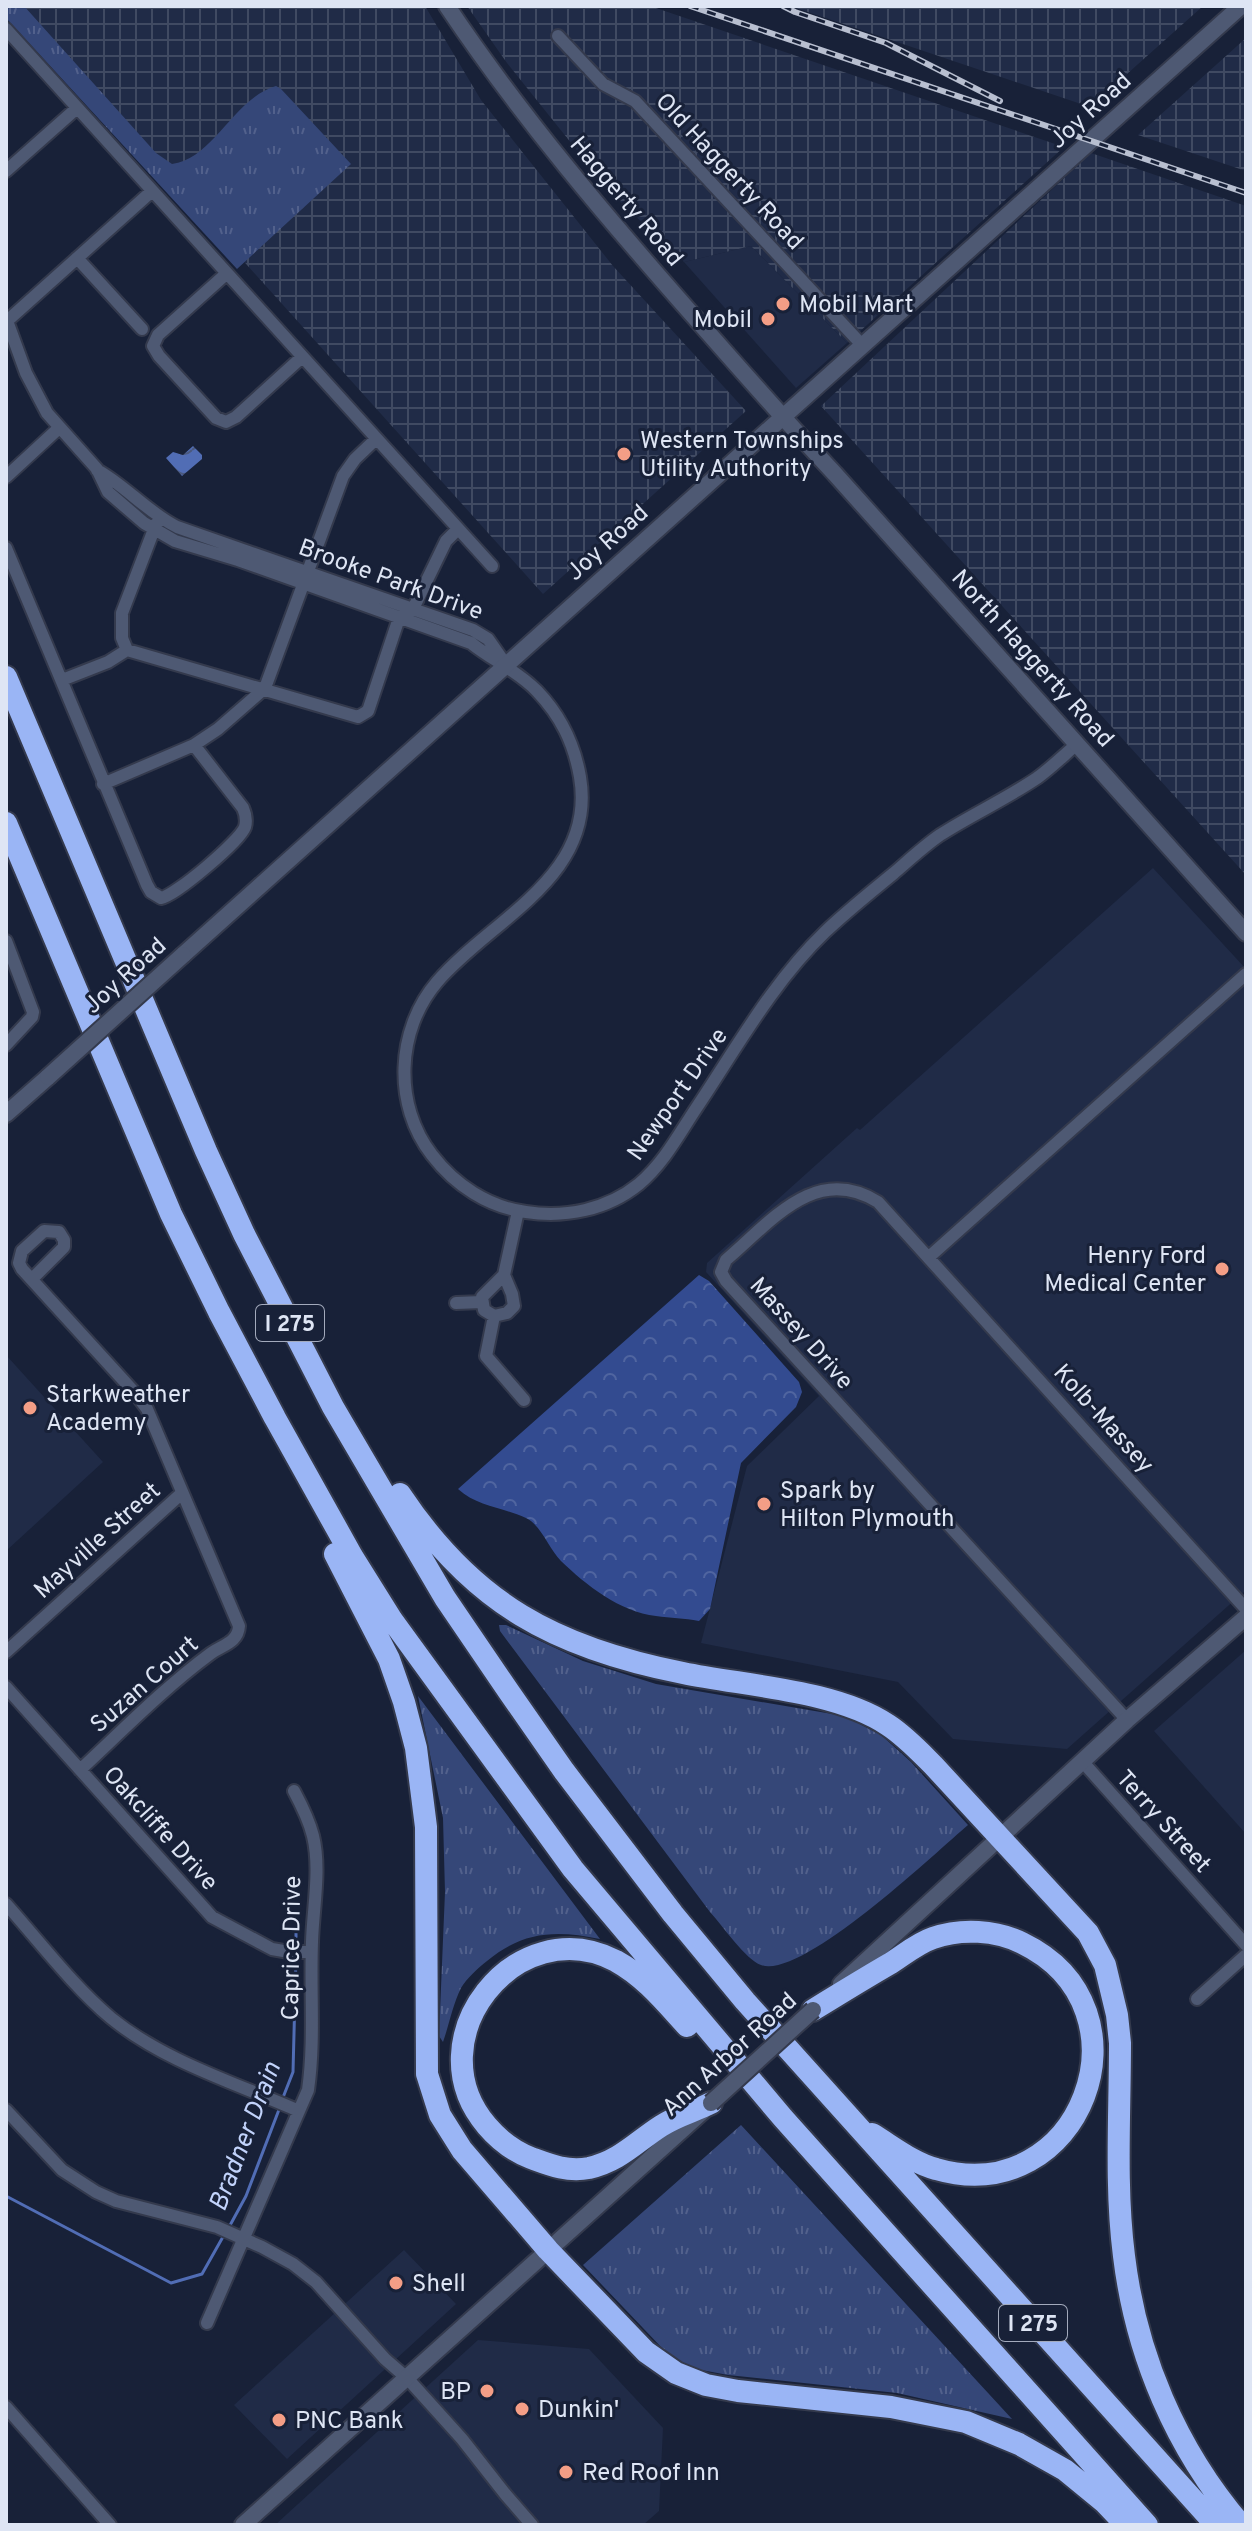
<svg xmlns="http://www.w3.org/2000/svg" width="1252" height="2531" font-family="Overpass,sans-serif">
	<style>
		.built { fill: #202b47 }
		.industrial { fill: url(#industrial-grid) }
		.grass { fill: url(#grass-tufts) }
		.forest { fill: url(#forest-crowns) }
		.water { fill: url(#water-waves) }
		.lines { fill: none; stroke-linecap: round; stroke-linejoin: round }
		.stream { stroke: #516db5; stroke-width: 3 }
		.street-casing { stroke: #343a4d; stroke-width: 16 }
		.secondary-casing { stroke: #343a4d; stroke-width: 20 }
		.highway-casing { stroke: #343a4d; stroke-width: 26 }
		.street { stroke: #4e5973; stroke-width: 12 }
		.secondary { stroke: #4e5973; stroke-width: 16 }
		.highway { stroke: #9ab5f5; stroke-width: 22 }
		.rail-casing { stroke: #b8bfd0; stroke-width: 6 }
		.rail { stroke: #182138; stroke-width: 3; stroke-dasharray: 9; stroke-linecap: butt }
		.secondary-bridge-casing { stroke: #343a4d; stroke-width: 20; stroke-linecap: butt }
		.secondary-bridge { stroke: #4e5973; stroke-width: 16 }
		.poi-dot { fill: #f49e86; stroke: #182138; stroke-width: 3 }
		.labels { text-anchor: middle; stroke-width: 6; stroke-linejoin: round; paint-order: stroke }
		.shield { fill: #182138; stroke: #a3aabc; stroke-width: 2 }
		.shield-label { font-size: 22px; font-weight: bold; fill: #dee5f4 }
		.street-label { font-size: 24px; fill: #dee5f4; stroke: #182138 }
		.poi-label { font-size: 24px; fill: #dee5f4; stroke: #182138; text-anchor: start }
		.water-label { font-size: 26px; font-style: italic; fill: #c2d3fb; stroke: #182138 }
	</style>
	<defs>
		<pattern id="industrial-grid" width="8" height="8" patternUnits="userSpaceOnUse" patternTransform="scale(2)"><rect width="8" height="8" fill="#202b47"/><path d="M0 4h8M4 0v8" fill="none" stroke="#404a62"/></pattern>
		<pattern id="grass-tufts" width="24" height="20" patternUnits="userSpaceOnUse" patternTransform="scale(2)"><rect width="24" height="20" fill="#354778"/><path d="M3 7l-1-3M5 7V3M7 7l1-3M15 17l-1-3M17 17v-4M19 17l1-3" fill="none" stroke="#52618c"/></pattern>
		<pattern id="forest-crowns" width="20" height="18" patternUnits="userSpaceOnUse" patternTransform="scale(2)"><rect width="20" height="18" fill="#334b90"/><path d="M2 6a3 3 0 1 1 6 0M12 15a3 3 0 1 1 6 0" fill="none" stroke="#5065a0"/></pattern>
		<pattern id="water-waves" width="16" height="10" patternUnits="userSpaceOnUse" patternTransform="scale(2)"><rect width="16" height="10" fill="#516db5"/><path d="M0 5q4-4 8 0t8 0" fill="none" stroke="#4a597f"/></pattern>
	</defs>
	<rect width="100%" height="100%" fill="#182138"/>
	<!-- built -->
	<path class="built" d="M 751,246 L 847,343 L 796,388 L 684,262 Z
		M 1153,868 L 1246,969 L 1246,1590 L 1067,1749 L 953,1739 L 898,1682 L 701,1643 L 747,1466 L 819,1396 L 706,1272 L 707,1263 L 857,1128 L 860,1130 Z
		M 6,1355 L 103,1462 L 6,1551 Z
		M 1246,1650 L 1246,1834 L 1154,1731 Z
		M 404,2250 L 456,2304 L 287,2459 L 234,2405 Z
		M 478,2340 L 589,2349 L 663,2428 L 659,2511 L 643,2525 L 275,2525 Z"/>
	<!-- industrial -->
	<path class="industrial" d="M 14,6 L 425,6 L 481,100 L 613,266 L 746,411 L 543,594 Z
		M 467,6 L 650,6 L 1064,147 L 847,343 L 751,246 L 684,262 L 612,194 L 507,63 Z
		M 790,6 L 1203,6 L 1090,107 Z
		M 1246,38 L 1246,171 L 1138,135 Z
		M 1091,153 L 1246,206 L 1246,875 L 821,406 Z"/>
	<!-- grass -->
	<path class="grass" d="M 6,6 L 24,6 L 156,153 L 172,164 C 213,159 234,98 276,86 L 281,89 L 351,164 L 237,269 L 6,18 Z
		M 499,1625 L 506,1625 L 583,1661 L 656,1684 L 844,1716 L 881,1735 L 911,1762 L 968,1825 C 935,1853 802,1980 761,1965 C 746,1960 722,1925 710,1912 L 500,1631 Z
		M 418,1696 L 600,1939 C 556,1930 523,1931 487,1961 C 478,1968 467,1978 461,1988 C 453,2004 449,2025 443,2042 L 439,2036 L 445,1892 L 443,1818 Z
		M 741,2125 L 1012,2419 L 897,2393 L 728,2375 L 691,2368 L 663,2349 L 583,2265 Z"/>
	<!-- forest -->
	<path class="forest" d="M 699,1275 L 709,1281 L 799,1382 L 802,1392 L 796,1407 L 741,1463 L 710,1609 L 699,1621 C 684,1618 671,1618 656,1616 C 620,1612 586,1585 561,1561 C 549,1549 541,1525 526,1518 C 502,1507 478,1507 458,1489 Z"/>
	<!-- water -->
	<path class="water" d="M 193,446 L 202,455 L 202,459 L 182,476 L 166,458 L 173,452 L 183,455 Z"/>
	<g class="lines">
		<!-- stream -->
		<path class="stream" d="M 296,1950 L 296,1929
			M 282,2100 L 293,2072 L 296,1957
			M 6,2196 L 171,2283 L 202,2274 L 224,2235
			M 228,2229 L 246,2196 L 280,2107"/>
		<!-- street casing -->
		<g class="street-casing">
			<path id="street" d="M 6,29 L 492,566
				M 558,36 L 603,84 L 635,101 L 863,346
				M 6,171 L 77,108
				M 77,258 L 142,329
				M 226,274 L 158,335 L 153,346 L 159,356 L 216,418 L 226,422 L 236,417 L 302,357
				M 6,318 L 26,373 L 47,413 L 97,469 L 108,492 L 144,523 L 175,541 L 238,560 L 471,643 C 492,660 518,671 537,691 C 561,716 574,743 580,777 C 597,877 491,919 437,982 C 396,1030 393,1105 432,1155 C 455,1185 488,1207 526,1212 C 565,1218 607,1210 639,1184 C 664,1163 679,1134 697,1107 C 737,1047 773,982 825,932 C 847,911 871,892 894,873 C 909,860 924,846 940,835 C 971,815 1006,799 1037,778 C 1051,768 1064,755 1077,744
				M 7,321 L 152,191
				M 97,470 C 126,486 147,512 177,527 L 473,630 L 488,639 L 504,662
				M 6,477 L 59,428
				M 6,548 L 147,885 L 151,892 L 161,898 C 175,896 240,841 245,827 C 247,820 246,815 243,808 L 194,745
				M 127,650 L 122,638 L 122,613 L 156,524
				M 62,680 L 108,662 L 127,650 L 358,717 L 368,711 L 399,618 L 413,609 L 446,541 L 458,529
				M 103,784 L 194,745 L 218,729 L 265,688 L 343,476 L 355,459 L 376,439
				M 6,941 L 33,1012 L 32,1017 L 6,1045
				M 929,1257 L 1246,974
				M 504,1275 L 512,1294 L 514,1306 L 507,1313 L 494,1316 L 484,1310 L 482,1297 Z
				M 504,1275 L 518,1211
				M 32,1279 L 64,1247 L 64,1240 L 59,1232 L 44,1231 L 22,1251 L 19,1263 L 22,1269 L 135,1393 L 147,1409 L 239,1626 C 238,1643 222,1645 210,1654 C 164,1688 122,1731 80,1770
				M 456,1303 L 482,1302
				M 494,1316 L 486,1356 L 524,1400
				M 6,1652 L 182,1493
				M 6,1687 L 212,1917 L 272,1949 L 289,1952 L 311,1952
				M 1127,1720 L 726,1281 L 721,1272 L 726,1260 C 771,1222 815,1163 878,1202 L 1246,1609
				M 1082,1761 L 1246,1945
				M 6,1904 C 40,1942 72,1985 111,2018 C 165,2062 236,2083 299,2111
				M 1197,1999 L 1246,1955
				M 6,2110 L 62,2170 L 96,2192 L 116,2201 L 217,2227 L 262,2247 L 293,2264 L 316,2282 L 385,2359 L 408,2379 L 462,2439 L 506,2495 L 532,2525
				M 207,2323 L 308,2090 C 315,2041 310,1991 312,1942 C 313,1908 321,1869 313,1836 C 309,1820 302,1806 294,1791
				M 6,2407 L 110,2525"/>
		</g>
		<!-- secondary casing -->
		<g class="secondary-casing">
			<path id="secondary" d="M 447,6 C 522,118 608,219 697,320 C 743,372 788,424 835,474 L 1246,933
				M 183,955 L 1241,6
				M 6,1114 L 48,1077
				M 841,1984 L 1127,1720 L 1246,1617
				M 243,2525 L 703,2111"/>
		</g>
		<!-- highway casing -->
		<g class="highway-casing">
			<path id="highway" d="M 6,677 L 206,1151 L 244,1234 L 333,1407 L 445,1598 L 509,1692 L 564,1771 L 673,1914 L 745,2001 L 1216,2525
				M 6,823 L 171,1214 L 219,1312 L 275,1418 L 352,1556 L 392,1620 L 573,1869 L 783,2118 L 1147,2525
				M 400,1494 C 473,1604 556,1648 683,1673 C 745,1686 836,1690 888,1725 C 905,1736 919,1751 933,1765 L 1088,1933 L 1105,1965 L 1117,2015 L 1120,2043 C 1120,2114 1115,2186 1124,2256 C 1136,2355 1176,2449 1241,2525
				M 335,1554 L 389,1659 L 404,1702 L 416,1748 L 426,1827 L 427,2074 L 440,2115 L 462,2150 L 548,2250 L 646,2352 L 676,2373 L 706,2385 L 738,2391 L 891,2407 L 966,2422 L 1019,2444 L 1065,2470 L 1104,2502 L 1126,2525
				M 813,2010 C 839,1994 865,1978 891,1963 C 905,1954 918,1943 933,1938 C 961,1928 996,1930 1022,1943 C 1158,2009 1080,2211 936,2169 C 913,2163 892,2146 872,2134
				M 687,2026 C 665,2002 645,1977 616,1961 C 516,1909 413,2040 487,2126 C 499,2140 513,2151 531,2158 C 550,2165 567,2172 589,2168 C 620,2161 636,2142 661,2126 C 676,2116 695,2111 711,2103"/>
		</g>
		<!-- street -->
		<use href="#street" class="street"/>
		<!-- secondary -->
		<use href="#secondary" class="secondary"/>
		<!-- highway -->
		<use href="#highway" class="highway"/>
		<!-- rail casing -->
		<g class="rail-casing">
			<path id="rail" d="M 690,6 L 1246,193
				M 783,6 L 795,12 L 886,43 L 1000,101"/>
		</g>
		<!-- rail -->
		<use href="#rail" class="rail"/>
		<!-- secondary-bridge casing -->
		<g class="secondary-bridge-casing">
			<path id="secondary-bridge" d="M 48,1077 L 183,955
				M 711,2103 L 813,2010"/>
		</g>
		<!-- secondary-bridge -->
		<use href="#secondary-bridge" class="secondary-bridge"/>
	</g>
	<!-- markers -->
	<g class="poi-dot">
		<circle cx="783" cy="304" r="8"/>
		<circle cx="768" cy="319" r="8"/>
		<circle cx="624" cy="454" r="8"/>
		<circle cx="1222" cy="1269" r="8"/>
		<circle cx="30" cy="1408" r="8"/>
		<circle cx="764" cy="1504" r="8"/>
		<circle cx="396" cy="2283" r="8"/>
		<circle cx="487" cy="2391" r="8"/>
		<circle cx="522" cy="2409" r="8"/>
		<circle cx="279" cy="2420" r="8"/>
		<circle cx="566" cy="2472" r="8"/>
	</g>
	<g class="labels">
		<!-- shield labels -->
		<g class="shield">
			<rect x="256" y="1305" width="68" height="36" rx="6"/>
			<rect x="999" y="2305" width="68" height="36" rx="6"/>
		</g>
		<g class="shield-label">
			<text x="290" y="1331">I 275</text>
			<text x="1033" y="2331">I 275</text>
		</g>
		<!-- street labels -->
		<g class="street-label">
			<text transform="translate(1090 110) rotate(-42)" y="8">Joy Road</text>
			<text transform="translate(730 171) rotate(47)" y="8">Old Haggerty Road</text>
			<text transform="translate(627 201) rotate(50)" y="8">Haggerty Road</text>
			<text transform="translate(607 542) rotate(-42)" y="8">Joy Road</text>
			<text transform="translate(391 579) rotate(20)" y="8">Brooke Park Drive</text>
			<text transform="translate(1033 658) rotate(48)" y="8">North Haggerty Road</text>
			<text transform="translate(125 975) rotate(-42)" y="8">Joy Road</text>
			<text transform="translate(677 1094) rotate(-55)" y="8">Newport Drive</text>
			<text transform="translate(802 1333) rotate(48)" y="8">Massey Drive</text>
			<text transform="translate(1104 1418) rotate(48)" y="8">Kolb-Massey</text>
			<text transform="translate(97 1540) rotate(-42)" y="8">Mayville Street</text>
			<text transform="translate(144 1684) rotate(-41)" y="8">Suzan Court</text>
			<text transform="translate(1164 1821) rotate(48)" y="8">Terry Street</text>
			<text transform="translate(161 1828) rotate(48)" y="8">Oakcliffe Drive</text>
			<text transform="translate(291 1948) rotate(-89)" y="8">Caprice Drive</text>
			<text transform="translate(729 2054) rotate(-42)" y="8">Ann Arbor Road</text>
		</g>
		<!-- poi labels -->
		<g class="poi-label">
			<text x="799" y="312">Mobil Mart</text>
			<text x="752" y="327" text-anchor="end">Mobil</text>
			<text x="640" y="448">Western Townships<tspan x="640" dy="28">Utility Authority</tspan></text>
			<text x="1206" y="1263" text-anchor="end">Henry Ford<tspan x="1206" dy="28">Medical Center</tspan></text>
			<text x="46" y="1402">Starkweather<tspan x="46" dy="28">Academy</tspan></text>
			<text x="780" y="1498">Spark by<tspan x="780" dy="28">Hilton Plymouth</tspan></text>
			<text x="412" y="2291">Shell</text>
			<text x="471" y="2399" text-anchor="end">BP</text>
			<text x="538" y="2417">Dunkin'</text>
			<text x="295" y="2428">PNC Bank</text>
			<text x="582" y="2480">Red Roof Inn</text>
		</g>
		<!-- water labels -->
		<g class="water-label">
			<text transform="translate(244 2136) rotate(-69)" y="9">Bradner Drain</text>
		</g>
	</g>
	<!-- border -->
	<rect width="1252" height="2531" fill="none" stroke="#dee5f4" stroke-width="16"/>
</svg>
